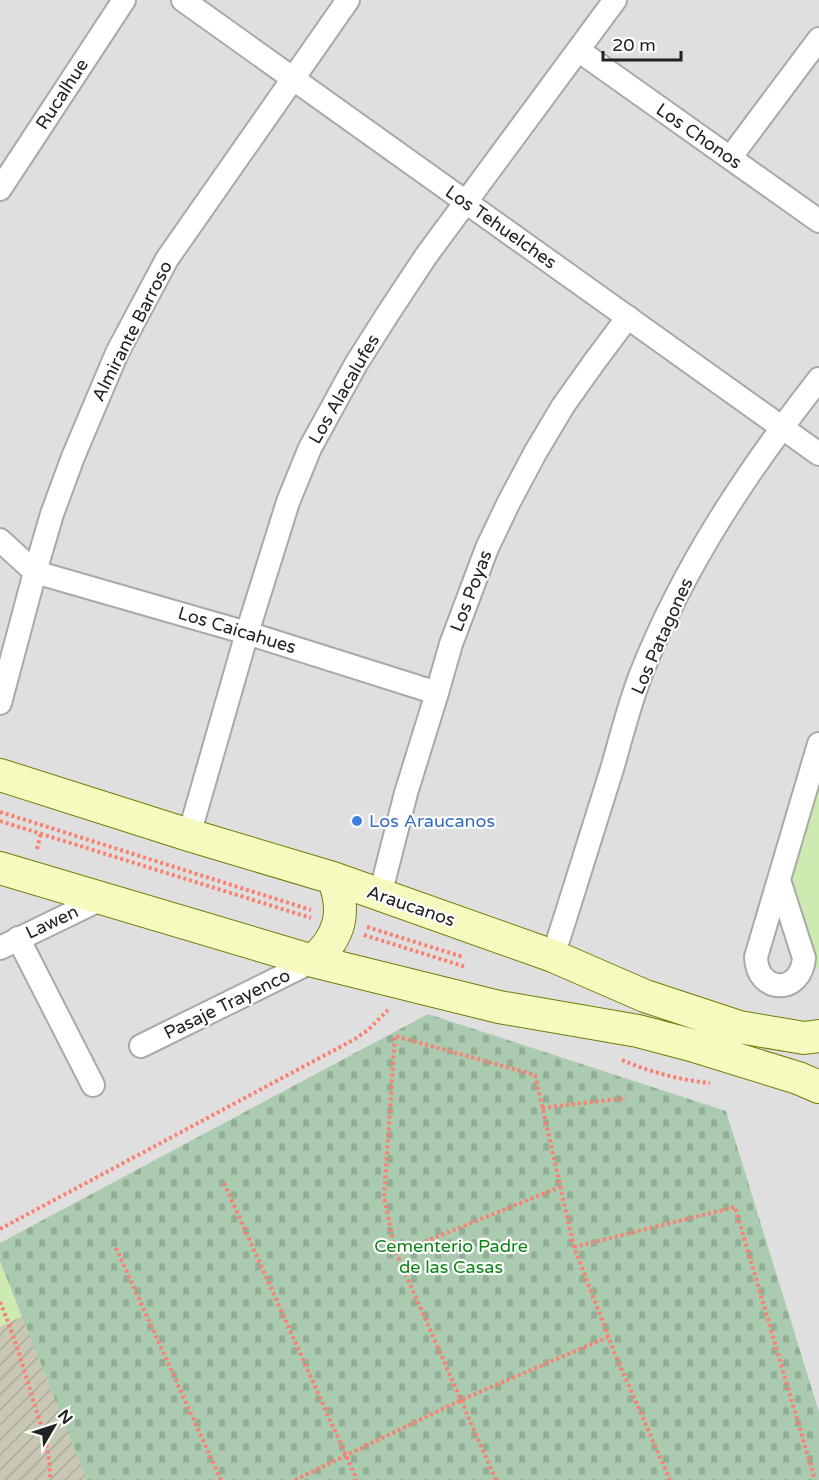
<svg xmlns="http://www.w3.org/2000/svg" width="819" height="1480" font-family="'Varela Round',sans-serif">
	<style>
		.residential { fill: #e0dfdf }
		.construction { fill: url(#construction-furrows) }
		.grass { fill: #cdebb0 }
		.cemetery { fill: url(#cemetery-stones) }
		.lines { fill: none; stroke-linecap: round; stroke-linejoin: round }
		.street-casing { stroke: #a9a9a9; stroke-width: 26 }
		.secondary-casing { stroke: #707d05; stroke-width: 34 }
		.path { stroke: #fa8072; stroke-width: 4; stroke-dasharray: 3 3; stroke-linecap: butt }
		.street { stroke: #fff; stroke-width: 22 }
		.secondary { stroke: #f7fabf; stroke-width: 32 }
		.shop-dot { fill: #3f7fe0; stroke: #fff; stroke-width: 2 }
		.labels { text-anchor: middle; stroke-width: 4.5; stroke-linejoin: round; paint-order: stroke }
		.street-label { font-size: 18px; fill: #222; stroke: #fff }
		.shop-label { font-size: 18px; fill: #366cbe; stroke: #fff; text-anchor: start }
		.park-label { font-size: 18px; fill: #0c8416; stroke: #fff }
	</style>
	<defs>
		<pattern id="construction-furrows" width="10" height="10" patternUnits="userSpaceOnUse" patternTransform="scale(1.5)"><rect width="10" height="10" fill="#c7c7b4"/><path d="M-1 1l2-2M0 10L10 0M9 11l2-2" fill="none" stroke="#abab9a"/></pattern>
		<pattern id="cemetery-stones" width="16" height="16" patternUnits="userSpaceOnUse" patternTransform="scale(1.5)"><rect width="16" height="16" fill="#aacbaf"/><path d="M2 7V4a2 2 0 0 1 4 0v3zM10 15v-3a2 2 0 0 1 4 0v3z" fill="#92ae96"/></pattern>
	</defs>
	<rect width="100%" height="100%" fill="#f2efe9"/>
	<!-- residential -->
	<path class="residential" d="M 0,0 L 819,0 L 819,1480 L 0,1480 Z"/>
	<!-- construction -->
	<path class="construction" d="M 22,1316 L 87,1480 L 0,1480 L 0,1327 Z"/>
	<!-- grass -->
	<path class="grass" d="M 819,761 L 819,968 L 814,965 L 787,872 Z
		M 0,1261 L 22,1316 L 0,1327 Z"/>
	<!-- cemetery -->
	<path class="cemetery" d="M 428,1014 L 726,1111 L 819,1412 L 819,1480 L 87,1480 L 0,1261 L 0,1243 Z"/>
	<g class="lines">
		<!-- street casing -->
		<g class="street-casing">
			<path id="street" d="M 183,0 L 819,454
				M 578,50 L 819,221
				M 730,158 L 819,39
				M 0,189 L 124,0
				M 0,540 L 35,572 L 247,633 L 437,693
				M 0,703 L 35,572 L 52,514 L 73,457 L 117,353 L 167,259 L 348,0
				M 189,835 L 247,633 L 288,502 L 310,448 L 356,364 L 389,312 L 426,256 L 615,0
				M 779,880 L 804,958 C 801,995 757,994 756,957 L 819,744
				M 380,895 L 406,793 L 437,693 L 451,644 L 487,548 L 509,502 L 535,453 L 563,406 L 595,361 L 628,317
				M 18,938 L 93,1085
				M 0,948 L 103,898
				M 553,956 C 573,894 592,832 612,769 C 621,738 629,705 641,674 C 684,565 748,470 819,379
				M 141,1046 L 313,961"/>
		</g>
		<!-- secondary casing -->
		<g class="secondary-casing">
			<path id="secondary" d="M 0,775 L 189,835 L 333,878 L 553,956 L 645,996 L 739,1027 L 804,1038 L 819,1036
				M 0,868 L 313,961 L 499,1007 L 638,1031 L 691,1045 L 798,1078 L 819,1087
				M 313,961 C 340,937 347,912 333,878"/>
		</g>
		<!-- path -->
		<path class="path" d="M 0,812 L 311,910
			M 0,821 L 311,918
			M 37,849 L 41,833
			M 367,927 L 463,957
			M 364,935 L 466,967
			M 622,1060 C 650,1072 680,1080 710,1083
			M 542,1108 L 626,1098
			M 224,1183 L 357,1480
			M 0,1229 L 355,1039 L 368,1030 L 388,1010
			M 574,1247 L 735,1207 L 815,1480
			M 116,1248 L 221,1480
			M 397,1253 L 560,1187
			M 0,1302 C 14,1335 24,1369 34,1403 C 42,1428 51,1454 50,1480
			M 295,1480 L 461,1400 L 608,1337
			M 496,1480 L 395,1250 L 384,1197 L 395,1036 L 535,1075 L 574,1247 L 615,1354 L 670,1480"/>
		<!-- street -->
		<use href="#street" class="street"/>
		<!-- secondary -->
		<use href="#secondary" class="secondary"/>
	</g>
	<!-- markers -->
	<circle class="shop-dot" cx="357" cy="821" r="6"/>
	<g class="labels">
		<!-- street labels -->
		<g class="street-label">
			<text transform="translate(62 94) rotate(-57)" y="6">Rucalhue</text>
			<text transform="translate(699 136) rotate(35)" y="6">Los Chonos</text>
			<text transform="translate(501 227) rotate(35)" y="6">Los Tehuelches</text>
			<text transform="translate(132 331) rotate(-63)" y="6">Almirante Barroso</text>
			<text transform="translate(344 389) rotate(-60)" y="6">Los Alacalufes</text>
			<text transform="translate(471 591) rotate(-69)" y="6">Los Poyas</text>
			<text transform="translate(237 630) rotate(17)" y="6">Los Caicahues</text>
			<text transform="translate(662 636) rotate(-66)" y="6">Los Patagones</text>
			<text transform="translate(411 906) rotate(19)" y="6">Araucanos</text>
			<text transform="translate(52 922) rotate(-25)" y="6">Lawen</text>
			<text transform="translate(227 1004) rotate(-26)" y="6">Pasaje Trayenco</text>
		</g>
		<!-- shop labels -->
		<g class="shop-label">
			<text x="369" y="827">Los Araucanos</text>
		</g>
		<!-- park labels -->
		<g class="park-label">
			<text x="451" y="1252">Cementerio Padre<tspan x="451" dy="21">de las Casas</tspan></text>
		</g>
	</g>
	<!-- north arrow -->
	<g transform="translate(54 1426) rotate(51)" stroke="#ffffff" stroke-width="4.5" paint-order="stroke">
	<path d="M0-4.5L10 22L0 15L-10 22Z" fill="#222222"/>
	<text y="-9" font-size="16" font-weight="bold" text-anchor="middle" fill="#222222">N</text>
	</g>
	<!-- scale -->
	<path d="M603 51v9h78v-9" fill="none" stroke="#222222" stroke-width="3"/>
	<text x="612" y="51" font-size="18" fill="#222222" stroke="#ffffff" stroke-width="4.5" paint-order="stroke">20 m</text>
</svg>
